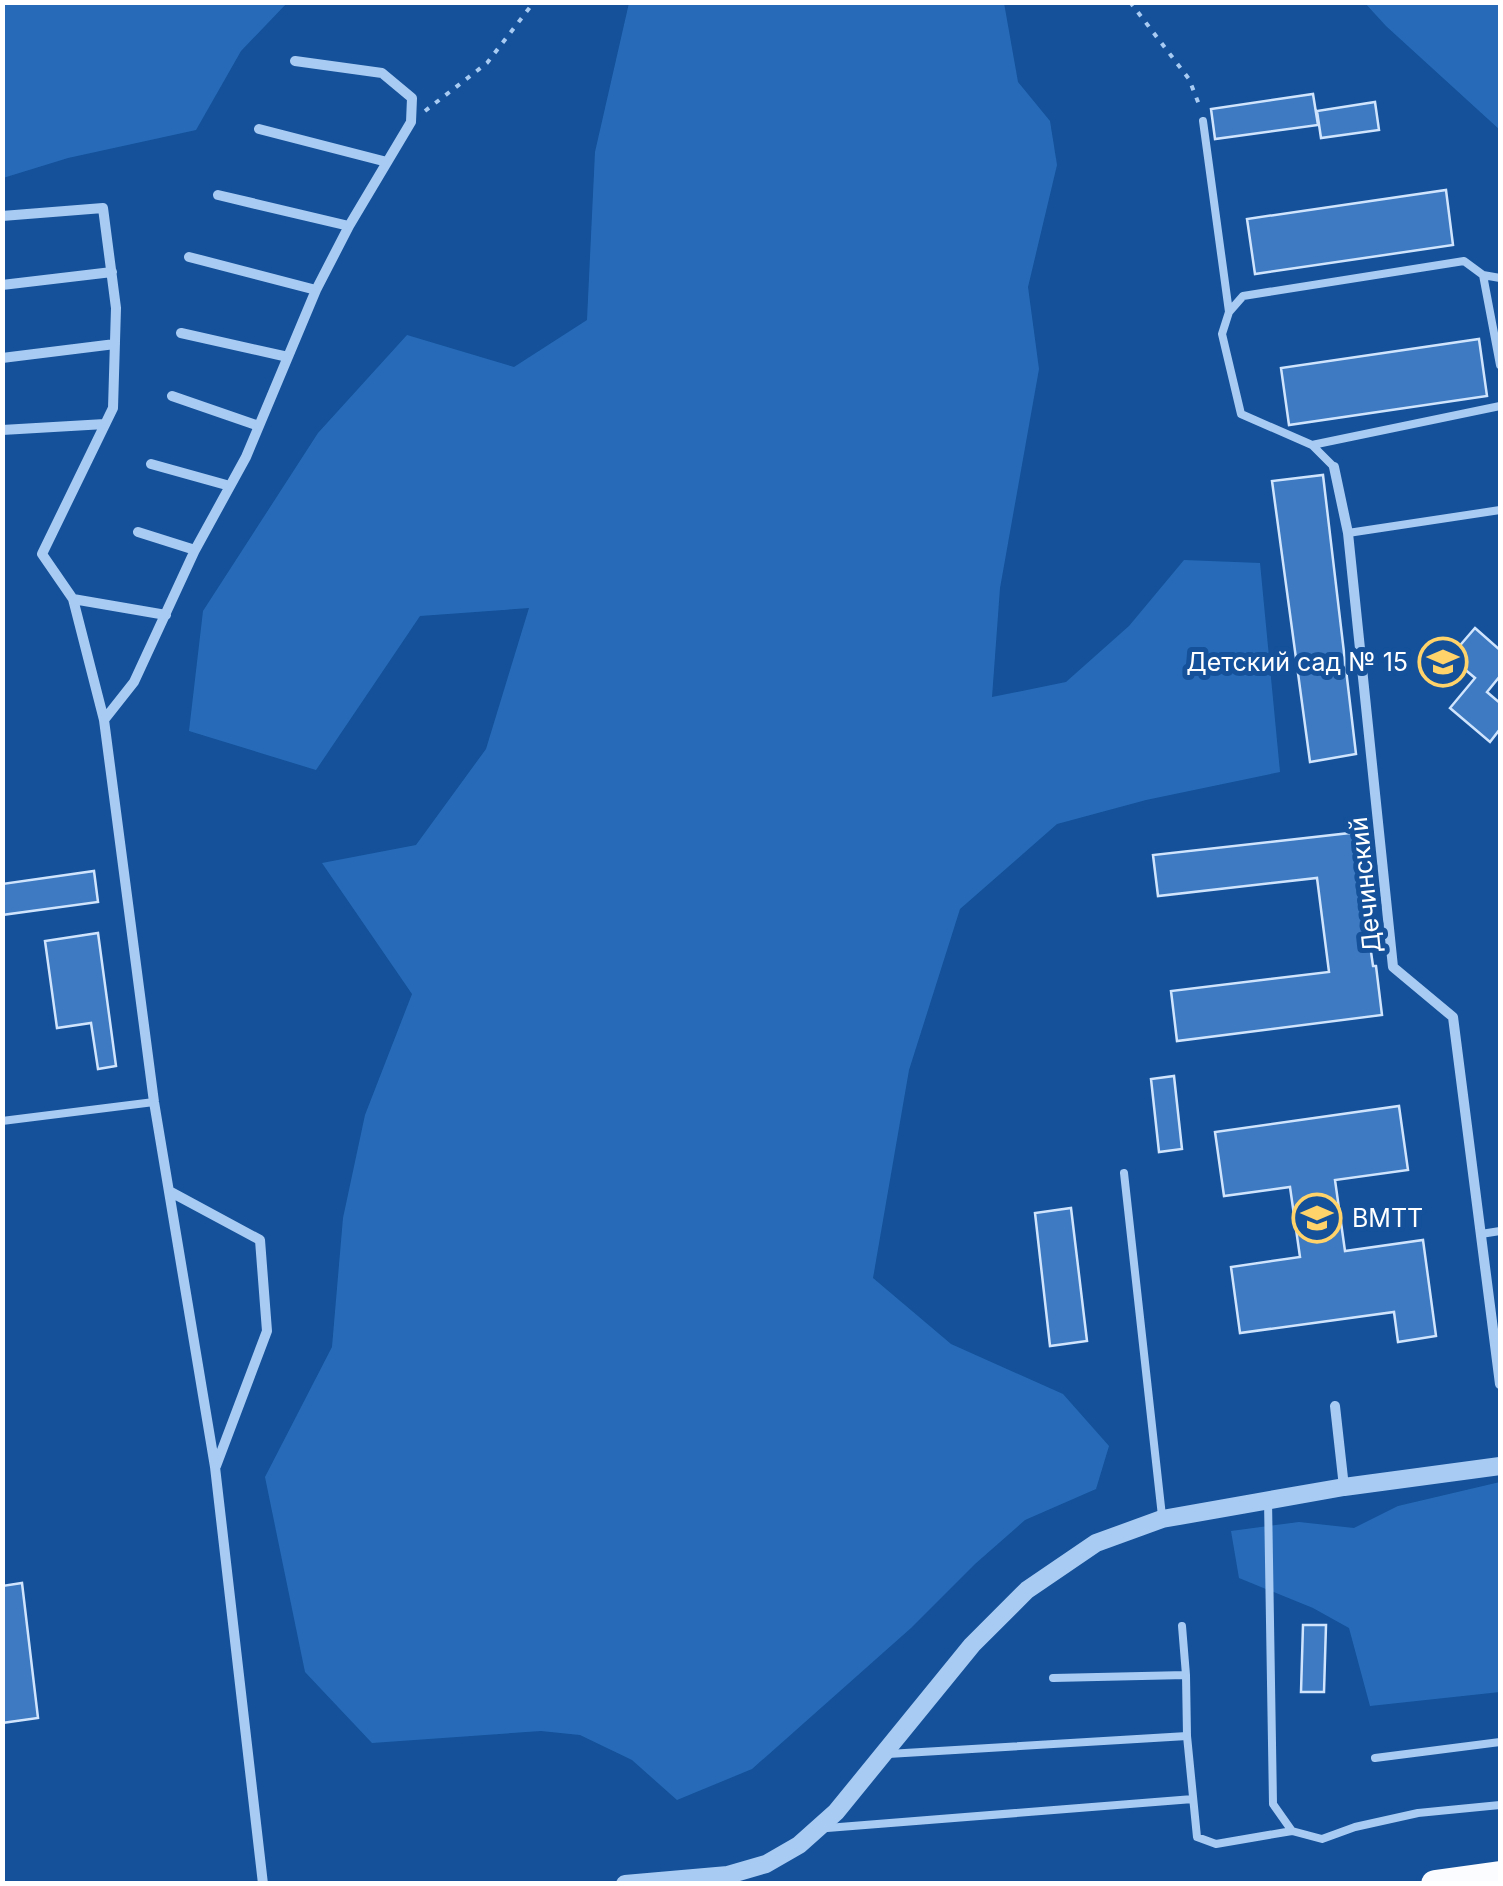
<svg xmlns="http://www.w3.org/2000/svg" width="1503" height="1886" font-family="Inter,sans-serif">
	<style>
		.green { fill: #276bb8 }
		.building { fill: #3d7ac1; stroke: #d0e5fd; stroke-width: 2.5 }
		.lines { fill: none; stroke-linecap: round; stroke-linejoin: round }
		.path { stroke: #a8cbf3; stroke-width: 4; stroke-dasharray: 5 8; stroke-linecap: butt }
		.service { stroke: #a8cbf3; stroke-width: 8 }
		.minor { stroke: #a8cbf3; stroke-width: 10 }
		.tertiary { stroke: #a8cbf3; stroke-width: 18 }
		.trunk { stroke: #fafcff; stroke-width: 28 }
		.labels { text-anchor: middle; stroke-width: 10; stroke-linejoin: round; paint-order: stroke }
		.poi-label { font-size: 25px; fill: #fff; stroke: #14519a; text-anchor: end }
		.street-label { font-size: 25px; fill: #fff; stroke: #14519a }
	</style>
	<rect width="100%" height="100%" fill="#14519a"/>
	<!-- green -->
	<path class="green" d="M 3,2 L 287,2 L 287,3 L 241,51 L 196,130 L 68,158 L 3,178 Z
		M 629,3 L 1004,3 L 1018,82 L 1050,121 L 1057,165 L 1028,287 L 1039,369 L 1000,588 L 992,697 L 1066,682 L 1129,626 L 1184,560 L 1260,563 L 1280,772 L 1146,800 L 1057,824 L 960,909 L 909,1070 L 873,1278 L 951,1344 L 1063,1394 L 1109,1446 L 1096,1489 L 1025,1520 L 975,1564 L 911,1628 L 752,1769 L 677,1800 L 632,1760 L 580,1735 L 541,1731 L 372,1743 L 305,1672 L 265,1477 L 332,1347 L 343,1218 L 365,1115 L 412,994 L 322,863 L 416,845 L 486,749 L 529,608 L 420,616 L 316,770 L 189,731 L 203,611 L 318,433 L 407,335 L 514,367 L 587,320 L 595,152 Z
		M 1365,3 L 1500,3 L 1500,130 L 1386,26 Z
		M 1500,1482 L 1500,1692 L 1370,1706 L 1349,1628 L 1313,1608 L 1239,1578 L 1231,1531 L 1299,1522 L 1354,1528 L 1398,1506 Z"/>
	<!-- building -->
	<path class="building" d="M 1313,94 L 1318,125 L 1215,139 L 1211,109 Z
		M 1375,102 L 1379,130 L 1321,138 L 1317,111 Z
		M 1446,190 L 1453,245 L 1255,274 L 1247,219 Z
		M 1479,339 L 1487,396 L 1289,425 L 1281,368 Z
		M 1323,475 L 1356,754 L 1310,762 L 1272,481 Z
		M 1475,628 L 1500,650 L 1500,676 L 1487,692 L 1500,703 L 1500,729 L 1490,742 L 1450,708 L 1475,678 L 1450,657 Z
		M 1368,831 L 1373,872 L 1360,874 L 1373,966 L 1376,966 L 1382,1015 L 1177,1041 L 1171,991 L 1329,972 L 1317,878 L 1158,896 L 1153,855 Z
		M 94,871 L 98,902 L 2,915 L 2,884 Z
		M 98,933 L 116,1066 L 98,1069 L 91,1023 L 57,1028 L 45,941 Z
		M 1174,1076 L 1182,1149 L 1159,1152 L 1151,1079 Z
		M 1399,1106 L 1408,1170 L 1335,1180 L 1345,1251 L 1423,1240 L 1436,1336 L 1398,1342 L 1394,1312 L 1240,1333 L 1231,1267 L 1300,1257 L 1290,1187 L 1224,1196 L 1215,1132 Z
		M 1071,1208 L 1087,1341 L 1050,1346 L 1035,1213 Z
		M 22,1583 L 38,1718 L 2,1723 L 2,1586 Z
		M 1303,1625 L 1326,1625 L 1324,1692 L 1301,1692 Z"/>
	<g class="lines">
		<!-- path -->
		<path class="path" d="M 1130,2 L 1189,79 L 1200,107
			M 425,111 L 487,63 L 534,2"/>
		<!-- service -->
		<path class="service" d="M 1203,121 L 1229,312
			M 1483,275 L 1500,278
			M 1312,445 L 1500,406
			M 1334,467 L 1312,445 L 1241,414 L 1222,334 L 1229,312 L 1243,296 L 1464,261 L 1483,275 L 1500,365
			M 1348,533 L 1500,510
			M 2,1121 L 154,1102
			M 1124,1173 L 1162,1516
			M 1481,1234 L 1500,1231
			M 1268,1500 L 1273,1804 L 1292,1831 L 1322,1839 L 1355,1827 L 1418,1813 L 1500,1805
			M 1182,1626 L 1186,1675 L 1187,1736 L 1197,1837 L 1216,1844 L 1292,1831
			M 1053,1678 L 1186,1675
			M 888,1754 L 1187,1736
			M 1375,1758 L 1500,1742
			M 827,1828 L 1193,1799"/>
		<!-- minor -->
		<path class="minor" d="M 259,129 L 387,162
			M 218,195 L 349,226
			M 2,216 L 103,208 L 116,308 L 113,408 L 42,554 L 73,599 L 104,720 L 154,1102 L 215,1467 L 263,1884
			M 189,257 L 316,290
			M 2,285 L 112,272
			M 181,333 L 288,357
			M 2,358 L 115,344
			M 172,396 L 259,426
			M 2,430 L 105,424
			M 151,464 L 230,486
			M 1334,467 L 1348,533 L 1393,967 L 1453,1017 L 1500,1384
			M 138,532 L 195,550
			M 73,599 L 166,615
			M 104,720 L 134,682 L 195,550 L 246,457 L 316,290 L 349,226 L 411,122 L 412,98 L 382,73 L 295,61
			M 169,1191 L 260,1240 L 267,1331 L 216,1466
			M 1335,1406 L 1344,1487"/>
		<!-- tertiary -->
		<path class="tertiary" d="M 625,1884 L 728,1875 L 766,1864 L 799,1845 L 836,1812 L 972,1645 L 1027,1590 L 1096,1543 L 1162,1519 L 1344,1487 L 1500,1466"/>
		<!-- trunk -->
		<path class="trunk" d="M 1435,1884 L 1500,1875"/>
	</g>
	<!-- icons -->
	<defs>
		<g id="school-ring" transform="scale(2.5)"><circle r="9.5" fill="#14519a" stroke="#ffd26a" stroke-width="1.5"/><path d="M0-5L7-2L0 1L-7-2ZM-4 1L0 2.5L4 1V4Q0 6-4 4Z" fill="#ffd26a"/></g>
		<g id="university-ring" transform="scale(2.5)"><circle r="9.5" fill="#14519a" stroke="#ffd26a" stroke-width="1.5"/><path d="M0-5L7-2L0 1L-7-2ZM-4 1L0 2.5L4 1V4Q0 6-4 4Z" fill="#ffd26a"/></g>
	</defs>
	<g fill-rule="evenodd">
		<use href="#school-ring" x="1443" y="662"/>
		<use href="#university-ring" x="1317" y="1218"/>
	</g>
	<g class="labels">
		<!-- poi labels -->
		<g class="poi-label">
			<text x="1408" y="671">Детский сад № 15</text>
			<text x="1352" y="1227" text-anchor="start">ВМТТ</text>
		</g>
		<!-- street labels -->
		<g class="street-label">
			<text transform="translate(1365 885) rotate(-96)" y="9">Дечинский</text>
		</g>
	</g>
	<!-- border -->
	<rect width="1503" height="1886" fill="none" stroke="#ffffff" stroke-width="10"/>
</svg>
